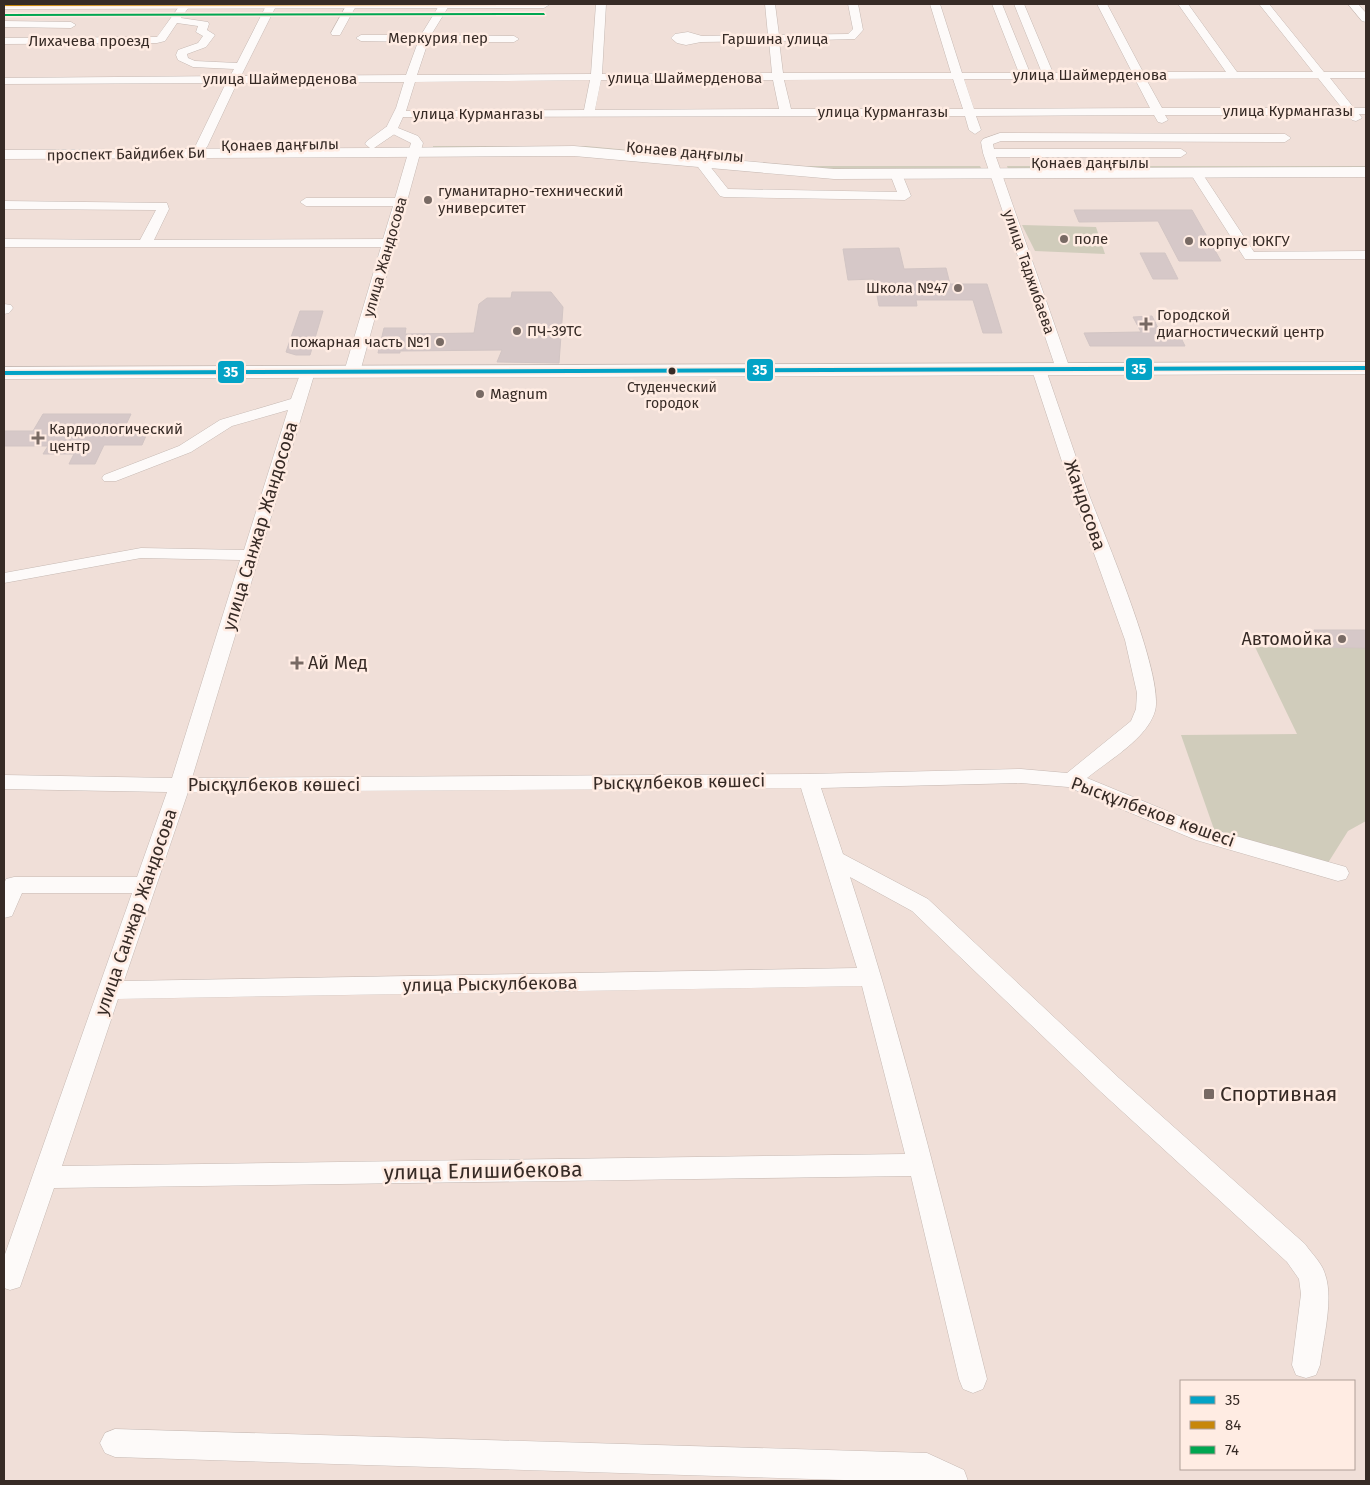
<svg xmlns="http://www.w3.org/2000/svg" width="1370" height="1485" font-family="'Fira Sans',sans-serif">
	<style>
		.green { fill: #d0ccbb }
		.building { fill: #d6c8c8; stroke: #d2c5c4 }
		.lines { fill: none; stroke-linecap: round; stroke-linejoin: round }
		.minor-casing { stroke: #c6b9b3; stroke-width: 1 }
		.major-casing { stroke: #c6b9b3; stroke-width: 1 }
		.minor { fill: #fdfaf9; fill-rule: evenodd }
		.major { fill: #fdfaf9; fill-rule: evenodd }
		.bus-1-casing { stroke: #ffece3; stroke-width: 3 }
		.bus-2-casing { stroke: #ffece3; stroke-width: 3 }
		.bus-3-casing { stroke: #ffece3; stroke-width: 3 }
		.bus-1 { fill: #03a3c6; fill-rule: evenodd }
		.bus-2 { fill: #c7870a; fill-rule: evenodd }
		.bus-3 { fill: #00a651; fill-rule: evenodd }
		.poi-dot { fill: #786a64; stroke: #ffece3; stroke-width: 2 }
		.bus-dot { fill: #372b26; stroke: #ffece3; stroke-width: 2 }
		.labels { text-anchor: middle; stroke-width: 5; stroke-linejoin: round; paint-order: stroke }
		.far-bus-label { font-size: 14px; fill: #372b26; stroke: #ffece3 }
		.far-street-label { font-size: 15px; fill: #372b26; stroke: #ffece3 }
		.far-poi-label { font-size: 15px; fill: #372b26; stroke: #ffece3; text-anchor: start }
		.street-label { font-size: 18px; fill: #372b26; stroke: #ffece3 }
		.poi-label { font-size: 18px; fill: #372b26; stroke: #ffece3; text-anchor: end }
		.near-poi-label { font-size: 21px; fill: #372b26; stroke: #ffece3; text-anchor: start }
		.near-street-label { font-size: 21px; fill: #372b26; stroke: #ffece3 }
		.line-badge { stroke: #ffece3; stroke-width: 2 }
		.badge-label { font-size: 14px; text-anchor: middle; font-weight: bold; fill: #fff }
	</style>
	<rect width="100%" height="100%" fill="#f0dfd8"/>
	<!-- green -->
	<path class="green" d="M 433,146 L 586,146 L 800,166 L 980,166 L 982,170 L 840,170 L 800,168 L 586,148 L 433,148 Z
		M 1007,166 L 1366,166 L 1366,169 L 1008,169 Z
		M 1022,225 L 1096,227 L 1105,254 L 1035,251 Z
		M 1255,647 L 1366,648 L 1366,821 L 1348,831 L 1326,866 L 1216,835 L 1181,735 L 1297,734 Z"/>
	<!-- building -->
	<path class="building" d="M 1074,210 L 1192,210 L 1221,261 L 1179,261 L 1158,221 L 1079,222 Z
		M 899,248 L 904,269 L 946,268 L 950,284 L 987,284 L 1002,333 L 983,333 L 973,300 L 916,300 L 917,306 L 879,306 L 874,279 L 848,280 L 843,249 Z
		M 1140,253 L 1165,253 L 1178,279 L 1153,279 Z
		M 512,292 L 551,292 L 563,307 L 559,363 L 497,362 L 502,350 L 400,351 L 400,353 L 378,353 L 384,328 L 406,328 L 405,334 L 474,333 L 479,304 L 487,298 L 511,298 Z
		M 300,311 L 323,311 L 310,355 L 296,355 L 286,352 Z
		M 1152,316 L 1160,332 L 1178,332 L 1185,346 L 1090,346 L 1084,333 L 1141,332 L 1133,317 Z
		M 43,414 L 131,414 L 123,431 L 148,431 L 142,445 L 104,445 L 95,464 L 69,464 L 74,454 L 43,454 L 48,446 L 4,446 L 4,431 L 33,431 Z
		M 1314,630 L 1366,630 L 1366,648 L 1322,647 Z"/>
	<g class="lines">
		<!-- minor casing -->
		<g class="minor-casing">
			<path id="minor" d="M 181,4 L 191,4 L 181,18 L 208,22 L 209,24 L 207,30 L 215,35 L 206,47 L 187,54 L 188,58 L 195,61 L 237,63 L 267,4 L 277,4 L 241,76 L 406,75 L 418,42 L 361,41 L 356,38 L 361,35 L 421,35 L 440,4 L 450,4 L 431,35 L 514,36 L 519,39 L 514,42 L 428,42 L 417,75 L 591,74 L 596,4 L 606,4 L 602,74 L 772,73 L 769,41 L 701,42 L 686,45 L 677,43 L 671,38 L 675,34 L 688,32 L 702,36 L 768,35 L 765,4 L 775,4 L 779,35 L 848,34 L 853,29 L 848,4 L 858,4 L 863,30 L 855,39 L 779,41 L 783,73 L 951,73 L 930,4 L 940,4 L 962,73 L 1019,73 L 992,4 L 1002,4 L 1030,73 L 1042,73 L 1014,4 L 1024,4 L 1053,73 L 1132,72 L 1097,4 L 1107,4 L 1143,72 L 1226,72 L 1178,4 L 1188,4 L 1237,72 L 1313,72 L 1259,4 L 1269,4 L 1324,72 L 1366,72 L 1366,78 L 1330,78 L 1354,108 L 1366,108 L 1366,114 L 1359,114 L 1362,118 L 1356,121 L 1352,120 L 1347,115 L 1165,115 L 1168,120 L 1162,123 L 1158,122 L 1154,115 L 976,116 L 981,130 L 975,134 L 969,130 L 965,116 L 403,117 L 398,128 L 418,136 L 423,143 L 360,372 L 357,375 L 347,375 L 344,372 L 381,247 L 4,247 L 4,239 L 140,240 L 156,210 L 4,209 L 4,201 L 167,203 L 169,209 L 154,240 L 383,239 L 393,206 L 306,206 L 300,202 L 306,198 L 395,198 L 411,143 L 385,130 L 396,108 L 404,82 L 237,83 L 207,147 L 201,151 L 195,147 L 226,83 L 4,84 L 4,78 L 230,76 L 234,69 L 193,67 L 178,60 L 176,55 L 178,50 L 198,43 L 203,36 L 196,32 L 198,26 L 177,23 L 165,41 L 157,43 L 4,44 L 4,38 L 157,37 ZM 1318,78 L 1342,108 L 1162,108 L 1146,79 ZM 953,79 L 963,109 L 791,109 L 784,80 ZM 964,79 L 1135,79 L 1150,108 L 974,109 ZM 590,80 L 584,110 L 406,111 L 415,82 ZM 601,80 L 773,80 L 779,109 L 595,110 Z
				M 347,4 L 357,4 L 340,35 L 332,35 L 331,33 Z
				M 1348,4 L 1358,4 L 1366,13 L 1366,22 L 1362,21 Z
				M 4,21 L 71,22 L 76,25 L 71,28 L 5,27 Z
				M 1000,133 L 1285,134 L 1291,138 L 1285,142 L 1001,141 L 993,144 L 994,149 L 1181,149 L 1187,153 L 1181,157 L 996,157 L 1070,369 L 1068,372 L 1058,372 L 1056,369 L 983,153 L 981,142 L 983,139 Z
				M 701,159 L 705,160 L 728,189 L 897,192 L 890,174 L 896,170 L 902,174 L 911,196 L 905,200 L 724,197 L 720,196 L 695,163 Z
				M 1196,169 L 1200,170 L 1254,252 L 1366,251 L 1366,259 L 1245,259 L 1190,173 Z
				M 4,304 L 11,305 L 13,308 L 9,313 L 4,314 Z
				M 1039,366 L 1044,367 L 1046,370 C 1060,411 1074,451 1088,492 C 1103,532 1165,676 1155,711 C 1147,739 1109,760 1087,778 L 1211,829 L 1346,867 L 1349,873 L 1346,879 L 1338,881 L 1196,840 L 1068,787 L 1021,783 L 821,788 L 843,854 L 928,899 L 1119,1078 L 1305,1244 C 1312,1254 1322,1263 1325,1274 C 1334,1299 1323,1339 1320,1365 L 1316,1375 L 1306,1378 L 1296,1375 L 1292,1365 L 1301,1294 L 1299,1279 L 1287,1262 L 1101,1092 L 912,911 L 850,877 C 904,1042 945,1211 987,1379 L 983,1389 L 973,1393 L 963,1389 L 959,1379 L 911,1176 L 54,1188 L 20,1287 L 10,1290 L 4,1288 L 4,1257 L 132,893 L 22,893 L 12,916 L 4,918 L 4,884 L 6,879 L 14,877 L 137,877 L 167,792 L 4,789 L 4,775 L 172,778 L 240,560 L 141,558 L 4,583 L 4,573 L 141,548 L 244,550 L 288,410 L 232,426 L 191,452 L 116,481 L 104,481 L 102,478 L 104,475 L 179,446 L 220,420 L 291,399 L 302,369 L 312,369 L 315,372 L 192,778 L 809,774 L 1021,769 L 1067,773 L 1131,721 L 1136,709 L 1137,693 L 1125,640 L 1072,492 L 1032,370 L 1034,367 ZM 801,788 L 857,968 L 124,981 L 188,792 ZM 862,986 L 905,1154 L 62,1166 L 118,999 Z
				M 115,1429 L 927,1453 L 964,1470 L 968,1481 L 877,1481 L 115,1457 L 105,1453 L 100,1443 L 105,1433 Z"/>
		</g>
		<!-- major casing -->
		<g class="major-casing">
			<path id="major" d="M 4,4 L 550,4 L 544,8 L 4,9 Z
				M 391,126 L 396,127 L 398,130 L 396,133 L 374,148 L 574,146 L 834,169 L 1366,167 L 1366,177 L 834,179 L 574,156 L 4,159 L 4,150 L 370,148 L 365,144 L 367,141 L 386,127 Z
				M 1366,362 L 1366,374 L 4,379 L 4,367 Z"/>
		</g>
		<!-- minor -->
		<use href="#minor" class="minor"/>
		<!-- major -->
		<use href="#major" class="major"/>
		<!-- bus-1 casing -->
		<g class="bus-1-casing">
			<path id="bus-1" d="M 1366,366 L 1366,370 L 4,375 L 4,371 Z"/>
		</g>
		<!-- bus-2 casing -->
		<g class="bus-2-casing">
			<path id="bus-2" d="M 4,4 L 546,4 L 544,5 L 4,6 Z"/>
		</g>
		<!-- bus-3 casing -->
		<g class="bus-3-casing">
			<path id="bus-3" d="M 544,13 L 545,15 L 4,16 L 4,14 Z"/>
		</g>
		<!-- bus-1 -->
		<use href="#bus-1" class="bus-1"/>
		<!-- bus-2 -->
		<use href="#bus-2" class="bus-2"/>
		<!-- bus-3 -->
		<use href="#bus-3" class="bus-3"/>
	</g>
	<!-- markers -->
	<g class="poi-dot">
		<circle cx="428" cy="200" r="5"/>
		<circle cx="1064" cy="239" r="5"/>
		<circle cx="1189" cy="241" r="5"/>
		<circle cx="958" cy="288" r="5"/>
		<path d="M1143.5 316.5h5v5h5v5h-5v5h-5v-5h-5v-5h5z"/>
		<circle cx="517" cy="331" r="5"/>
		<circle cx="440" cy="342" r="5"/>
		<circle cx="480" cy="394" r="5"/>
		<path d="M35.5 430.5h5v5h5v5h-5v5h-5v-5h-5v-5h5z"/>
		<circle cx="1342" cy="639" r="5"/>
		<path d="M294.5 655.5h5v5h5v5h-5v5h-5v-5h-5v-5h5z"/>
		<rect x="1203" y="1088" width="12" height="12" rx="2.5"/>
	</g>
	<circle class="bus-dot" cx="672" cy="371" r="4.5"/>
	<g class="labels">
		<!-- far-bus labels -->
		<g class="far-bus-label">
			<text x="672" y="392">Студенческий<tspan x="672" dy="16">городок</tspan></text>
		</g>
		<!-- far-street labels -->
		<g class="far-street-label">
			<text x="438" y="43">Меркурия пер</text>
			<text x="775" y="44">Гаршина улица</text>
			<text x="89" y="46">Лихачева проезд</text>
			<text x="1090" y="80">улица Шаймерденова</text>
			<text x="685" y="83">улица Шаймерденова</text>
			<text x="280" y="84">улица Шаймерденова</text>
			<text x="1288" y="116">улица Курмангазы</text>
			<text x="883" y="117">улица Курмангазы</text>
			<text x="478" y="119">улица Курмангазы</text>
			<text transform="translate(280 145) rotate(-1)" y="5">Қонаев даңғылы</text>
			<text transform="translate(685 152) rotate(5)" y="5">Қонаев даңғылы</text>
			<text transform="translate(126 154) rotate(-1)" y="5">проспект Байдибек Би</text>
			<text x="1090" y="168">Қонаев даңғылы</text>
			<text transform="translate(385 257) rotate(-74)" y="5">улица Жандосова</text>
			<text transform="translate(1029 272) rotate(71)" y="5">улица Таджибаева</text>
		</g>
		<!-- far-poi labels -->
		<g class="far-poi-label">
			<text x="438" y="196">гуманитарно-технический<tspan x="438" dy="17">университет</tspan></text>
			<text x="1074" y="244">поле</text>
			<text x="1199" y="246">корпус ЮКГУ</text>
			<text x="948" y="293" text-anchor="end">Школа №47</text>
			<text x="1157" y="320">Городской<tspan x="1157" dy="17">диагностический центр</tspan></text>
			<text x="527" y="336">ПЧ-39ТС</text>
			<text x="430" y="347" text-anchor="end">пожарная часть №1</text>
			<text x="490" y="399">Magnum</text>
			<text x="49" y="434">Кардиологический<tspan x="49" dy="17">центр</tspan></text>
		</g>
		<!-- street labels -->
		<g class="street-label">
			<text transform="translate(1085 505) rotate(71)" y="6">Жандосова</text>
			<text transform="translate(260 526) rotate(-73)" y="6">улица Санжар Жандосова</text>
			<text transform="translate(679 782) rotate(-1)" y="6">Рысқұлбеков көшесі</text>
			<text x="274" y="791">Рысқұлбеков көшесі</text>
			<text transform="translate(1153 812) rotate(20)" y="6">Рысқұлбеков көшесі</text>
			<text transform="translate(136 912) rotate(-71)" y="6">улица Санжар Жандосова</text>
			<text transform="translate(490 984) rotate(-1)" y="6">улица Рыскулбекова</text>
		</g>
		<!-- poi labels -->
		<g class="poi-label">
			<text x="1332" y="645">Автомойка</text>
			<text x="308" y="669" text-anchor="start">Ай Мед</text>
		</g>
		<!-- near-poi labels -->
		<g class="near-poi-label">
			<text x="1220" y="1101">Спортивная</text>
		</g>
		<!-- near-street labels -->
		<g class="near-street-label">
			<text transform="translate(483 1171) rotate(-1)" y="7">улица Елишибекова</text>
		</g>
	</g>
	<g class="line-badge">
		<rect x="1125" y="357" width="28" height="24" rx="5" fill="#03a3c6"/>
		<rect x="746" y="358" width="28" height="24" rx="5" fill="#03a3c6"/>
		<rect x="217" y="360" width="28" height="24" rx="5" fill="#03a3c6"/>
	</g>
	<g class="badge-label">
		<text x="1139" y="374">35</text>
		<text x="760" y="375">35</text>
		<text x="231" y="377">35</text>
	</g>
	<!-- border -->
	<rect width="1370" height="1485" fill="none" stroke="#372b26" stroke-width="10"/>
	<!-- legend -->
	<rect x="1180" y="1380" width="175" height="90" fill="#ffece3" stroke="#af9f97"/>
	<rect x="1190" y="1396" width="25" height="8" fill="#03a3c6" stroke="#af9f97"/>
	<text x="1225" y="1405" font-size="15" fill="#372b26">35</text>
	<rect x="1190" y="1421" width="25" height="8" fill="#c7870a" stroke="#af9f97"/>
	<text x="1225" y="1430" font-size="15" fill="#372b26">84</text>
	<rect x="1190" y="1446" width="25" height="8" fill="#00a651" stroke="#af9f97"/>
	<text x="1225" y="1455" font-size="15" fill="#372b26">74</text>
</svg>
